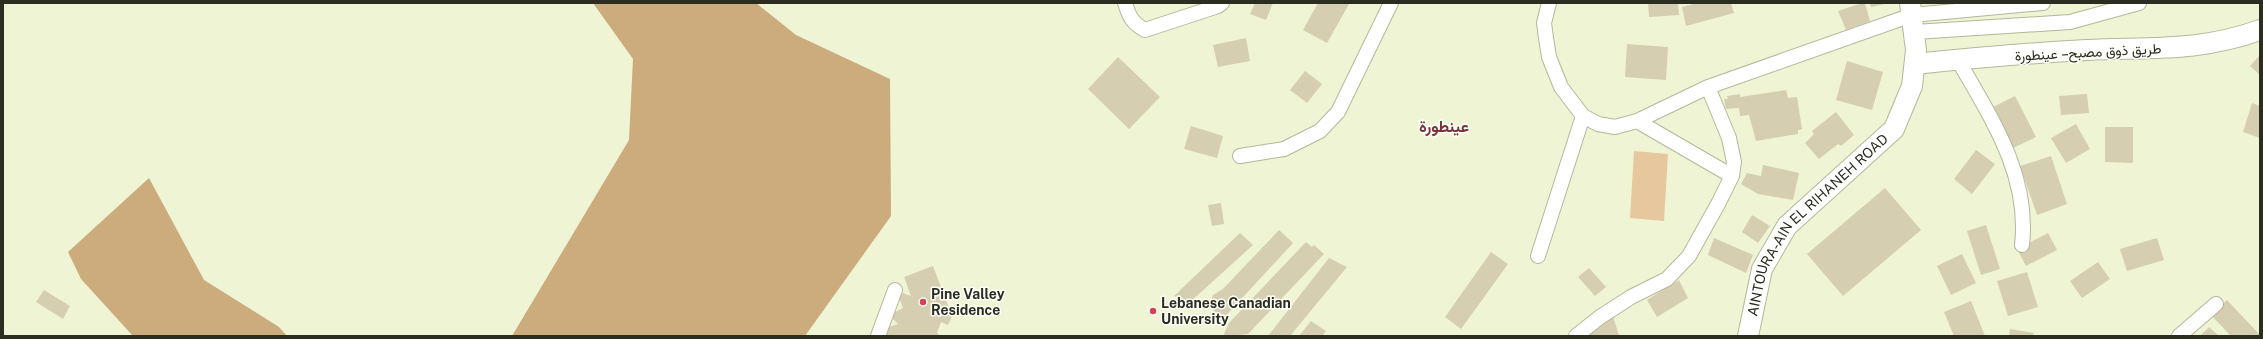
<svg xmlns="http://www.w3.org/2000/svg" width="2263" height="339" font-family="'Public Sans',Vazirmatn,sans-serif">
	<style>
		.green { fill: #e7c89e }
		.forest { fill: #ccab7c }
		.building { fill: #d6ceb0 }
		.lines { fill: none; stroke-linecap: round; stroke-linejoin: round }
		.street-casing { stroke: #b3b899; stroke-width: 16 }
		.secondary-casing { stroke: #b3b899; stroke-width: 22 }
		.street { stroke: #fff; stroke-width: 14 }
		.secondary { stroke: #fff; stroke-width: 20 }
		.poi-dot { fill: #d24154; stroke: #fdfff8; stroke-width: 1.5 }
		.labels { text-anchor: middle; stroke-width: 3; stroke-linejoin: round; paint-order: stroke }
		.street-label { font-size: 14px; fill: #2b2d21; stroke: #fdfff8 }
		.poi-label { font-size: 14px; font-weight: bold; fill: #2b2d21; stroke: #fdfff8; text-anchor: start }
		.quarter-label { font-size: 16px; font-weight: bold; fill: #7a3239; stroke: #fdfff8 }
	</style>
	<rect width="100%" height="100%" fill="#eff4d5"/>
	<!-- green -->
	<path class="green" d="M 1634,151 L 1668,154 L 1664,221 L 1630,218 Z"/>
	<!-- forest -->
	<path class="forest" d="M 593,3 L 756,3 L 796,35 L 890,79 L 891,216 L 805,336 L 512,336 L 629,140 L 633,59 Z
		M 149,178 L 204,280 L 279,327 L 287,336 L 133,336 L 81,279 L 68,252 Z"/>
	<!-- building -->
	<path class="building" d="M 1255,3 L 1273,3 L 1266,20 L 1250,14 Z
		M 1318,3 L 1349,4 L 1327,43 L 1303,30 Z
		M 1648,3 L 1678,3 L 1679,15 L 1649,17 Z
		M 1697,3 L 1731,3 L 1734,13 L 1686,26 L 1682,7 Z
		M 1862,3 L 1865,3 L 1870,21 L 1846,30 L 1838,11 Z
		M 1870,3 L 1885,3 L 1885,4 L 1871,7 Z
		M 1246,38 L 1250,61 L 1218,67 L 1213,45 Z
		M 1627,44 L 1668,47 L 1666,80 L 1625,77 Z
		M 2260,55 L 2260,75 L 2250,66 Z
		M 1118,57 L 1160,97 L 1129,129 L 1088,89 Z
		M 1847,61 L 1883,72 L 1872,110 L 1836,100 Z
		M 1305,71 L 1322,84 L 1307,103 L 1290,90 Z
		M 1786,90 L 1788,98 L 1797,97 L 1802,129 L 1798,130 L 1798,134 L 1756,141 L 1749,115 L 1740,116 L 1739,108 L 1726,109 L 1724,99 L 1728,99 L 1727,96 L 1740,94 L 1740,97 Z
		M 2087,94 L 2089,113 L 2061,115 L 2059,96 Z
		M 2015,96 L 2036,137 L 2013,148 L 1993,107 Z
		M 2252,103 L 2260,106 L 2260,138 L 2243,132 Z
		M 1836,112 L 1854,135 L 1841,146 L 1838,144 L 1819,159 L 1805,143 L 1814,134 L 1812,131 Z
		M 2076,124 L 2090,149 L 2066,163 L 2051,138 Z
		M 1191,126 L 1223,136 L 1217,158 L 1184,149 Z
		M 2105,127 L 2133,127 L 2133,163 L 2105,162 Z
		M 1976,150 L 1995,164 L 1972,194 L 1954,179 Z
		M 2051,156 L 2067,204 L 2037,215 L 2020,166 Z
		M 1763,165 L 1799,173 L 1793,200 L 1758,194 L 1741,184 L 1747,173 L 1761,176 Z
		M 1885,188 L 1921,230 L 1843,296 L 1807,254 Z
		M 1221,203 L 1224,224 L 1212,226 L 1208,205 Z
		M 1752,215 L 1770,226 L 1758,243 L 1742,232 Z
		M 1986,225 L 2000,269 L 1981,275 L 1967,231 Z
		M 1279,230 L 1293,243 L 1220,322 L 1210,304 L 1213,295 L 1223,289 Z
		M 1240,233 L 1253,245 L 1189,303 L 1174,296 Z
		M 2048,233 L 2057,250 L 2026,266 L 2017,249 Z
		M 1714,238 L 1753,255 L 1746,273 L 1708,255 Z
		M 2157,238 L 2164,260 L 2127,271 L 2120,249 Z
		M 1306,242 L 1312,247 L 1314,245 L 1324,254 L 1248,334 L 1226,336 L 1224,334 L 1229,323 Z
		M 1491,252 L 1508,264 L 1461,329 L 1445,317 Z
		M 1962,254 L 1976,283 L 1951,295 L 1937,266 Z
		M 1329,258 L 1347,267 L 1290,336 L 1268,336 Z
		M 2098,262 L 2110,279 L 2082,298 L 2070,281 Z
		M 933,266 L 952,316 L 948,325 L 941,322 L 937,333 L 940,336 L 882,336 L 880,330 L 898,324 L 889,315 L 903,308 L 898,295 L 903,293 L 911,296 L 904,277 Z
		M 1589,268 L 1606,287 L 1595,296 L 1578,277 Z
		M 2027,272 L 2038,307 L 2008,316 L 1997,281 Z
		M 1679,280 L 1688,298 L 1657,317 L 1647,300 Z
		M 44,290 L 70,306 L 63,319 L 36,302 Z
		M 2227,300 L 2260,335 L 2259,336 L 2231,336 L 2211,315 Z
		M 1971,301 L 1985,336 L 1954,336 L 1944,312 Z
		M 1613,316 L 1619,336 L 1586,336 Z
		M 1311,321 L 1326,331 L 1322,336 L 1299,336 Z
		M 2209,327 L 2219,336 L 2200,336 Z
		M 2010,329 L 2034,333 L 2033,336 L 2009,336 Z"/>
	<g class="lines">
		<!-- street casing -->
		<g class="street-casing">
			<path id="street" d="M 1125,3 C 1129,16 1132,23 1145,30 L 1218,6 L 1222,3
				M 1549,3 L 1544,23 L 1546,38 L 1549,57 L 1561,87 L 1583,116 L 1598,124 L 1615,127 L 1637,121 L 1708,87 L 1912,15 L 2043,3
				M 1915,32 L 2070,22 L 2139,3
				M 1958,60 C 1991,118 2030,175 2022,245
				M 1637,121 L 1732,176
				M 1240,156 L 1284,149 L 1320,131 L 1338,112 L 1391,3
				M 1538,256 L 1583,116
				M 878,336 L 895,290
				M 1576,336 L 1600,317 L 1631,297 L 1667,279 L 1689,256 L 1718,204 L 1732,176 L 1734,162 L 1729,138 L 1708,87
				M 2179,336 L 2216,304"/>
		</g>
		<!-- secondary casing -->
		<g class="secondary-casing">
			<g id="secondary">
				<path d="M 1915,64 C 1972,58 2029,53 2087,50 C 2150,47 2199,52 2260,30"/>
				<path id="s1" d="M 1748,336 L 1762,269 L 1787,226 L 1894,129 L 1912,86 L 1916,50 L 1910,3"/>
			</g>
		</g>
		<!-- street -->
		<use href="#street" class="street"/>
		<!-- secondary -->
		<use href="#secondary" class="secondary"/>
	</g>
	<!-- markers -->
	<g class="poi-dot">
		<circle cx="923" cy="302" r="4"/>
		<circle cx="1153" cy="311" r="4"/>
	</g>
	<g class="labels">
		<!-- street labels -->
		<g class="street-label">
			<text transform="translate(2088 52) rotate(-3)" y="5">طريق ذوق مصبح – عينطورة</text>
			<text dy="5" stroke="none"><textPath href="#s1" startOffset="136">AINTOURA-AIN EL RIHANEH ROAD</textPath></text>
		</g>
		<!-- poi labels -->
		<g class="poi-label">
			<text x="931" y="299">Pine Valley<tspan x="931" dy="16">Residence</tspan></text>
			<text x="1161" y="308">Lebanese Canadian<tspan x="1161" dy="16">University</tspan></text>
		</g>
		<!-- quarter labels -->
		<g class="quarter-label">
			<text x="1444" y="132">عينطورة</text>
		</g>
	</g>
	<!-- border -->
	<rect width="2263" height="339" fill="none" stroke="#2b2d21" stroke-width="8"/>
</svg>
